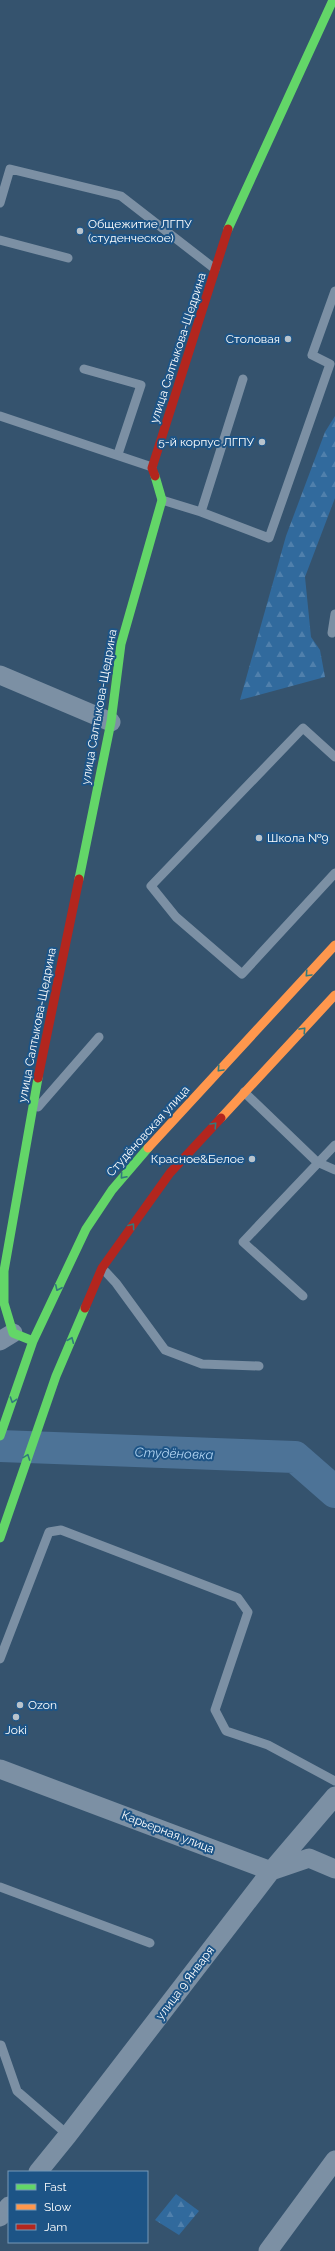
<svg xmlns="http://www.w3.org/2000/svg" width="335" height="2251" font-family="Raleway,sans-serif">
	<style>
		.forest { fill: url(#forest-firs) }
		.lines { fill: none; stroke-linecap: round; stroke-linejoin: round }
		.river { stroke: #4d7397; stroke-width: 32 }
		.lane { stroke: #7c90a4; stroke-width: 9 }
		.street { stroke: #7c90a4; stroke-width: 19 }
		.fast { stroke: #63d668; stroke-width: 9 }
		.slow { stroke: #ff974d; stroke-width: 9 }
		.jam { stroke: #b3261e; stroke-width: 9 }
		.oneway { stroke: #327b7d }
		.poi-dot { fill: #b8c3cc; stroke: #1d5486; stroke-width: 1.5 }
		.labels { text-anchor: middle; stroke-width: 4; stroke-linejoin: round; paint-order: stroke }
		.poi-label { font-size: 12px; fill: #fff; stroke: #1d5486; text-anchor: start }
		.street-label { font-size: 12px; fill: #fff; stroke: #1d5486 }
		.water-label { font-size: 13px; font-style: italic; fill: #b1d4f2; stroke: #1d5486 }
	</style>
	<defs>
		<pattern id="forest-firs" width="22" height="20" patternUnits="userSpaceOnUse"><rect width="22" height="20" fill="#316a9d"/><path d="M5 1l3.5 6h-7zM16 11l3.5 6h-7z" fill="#5080ac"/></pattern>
	</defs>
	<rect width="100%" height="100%" fill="#35536e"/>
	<!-- forest -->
	<path class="forest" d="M 335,416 L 335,498 L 305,577 L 311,637 L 320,650 L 325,677 L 240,700 L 286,536 L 325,432 Z
		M 176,2194 L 199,2211 L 179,2235 L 155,2220 Z"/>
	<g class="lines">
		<!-- river -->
		<path class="river" d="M 0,1446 L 295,1457 L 335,1492"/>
		<!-- lane -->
		<path class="lane" d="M 0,203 L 10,169 L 121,196 L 215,269
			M 0,240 L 68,258
			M 84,369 L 141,385 L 118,454
			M 0,416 L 152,467
			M 162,500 L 201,512 L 243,379
			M 201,512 L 269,538 L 330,364 L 312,355 L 335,291
			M 332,633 L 335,614
			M 335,757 L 303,728 L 151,886 L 176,917 L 242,974 L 335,873
			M 244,1092 L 317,1162 L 335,1170
			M 38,1107 L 99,1037
			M 103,1269 L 116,1283 L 165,1350 L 202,1364 L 259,1366
			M 303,1296 L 243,1242 L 335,1145
			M 0,1659 L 49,1532 L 61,1530 L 238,1598 L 248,1612 L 215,1710 L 226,1731 L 268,1745 L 335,1781
			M 0,1887 L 150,1943
			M 1,2045 L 17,2091 L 68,2135"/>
		<!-- street -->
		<path class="street" d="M 0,675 L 111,722
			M 0,1341 L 13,1333
			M 0,1769 L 271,1871 L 309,1858 L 335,1869
			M 38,2172 L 68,2135 L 271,1871 L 335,1796
			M 0,2217 L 9,2206
			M 268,2251 L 335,2160"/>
		<!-- fast -->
		<path class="fast" d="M 228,229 L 333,0
			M 79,879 L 111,722 L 121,644 L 162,500 L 155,476
			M 33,1341 L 13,1333 L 4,1303 L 4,1271 L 38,1078
			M 0,1436 L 33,1341 L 86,1229 L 112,1190 L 148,1148
			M 0,1538 L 56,1376 L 85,1308"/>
		<!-- slow -->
		<path class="slow" d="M 221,1118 L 335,995
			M 148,1148 L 335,945"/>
		<!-- jam -->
		<path class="jam" d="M 155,476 L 152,468 L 228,229
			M 38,1078 L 79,879
			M 85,1308 L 102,1268 L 170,1173 L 221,1118"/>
	</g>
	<!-- one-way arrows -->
	<defs><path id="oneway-chevron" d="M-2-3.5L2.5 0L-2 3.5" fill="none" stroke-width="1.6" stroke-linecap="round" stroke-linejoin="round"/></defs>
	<g class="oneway">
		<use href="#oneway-chevron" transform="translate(308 974) rotate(133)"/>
		<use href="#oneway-chevron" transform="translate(303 1030) rotate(-47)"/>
		<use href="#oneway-chevron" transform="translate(220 1069) rotate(133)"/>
		<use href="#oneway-chevron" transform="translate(214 1125) rotate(-47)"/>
		<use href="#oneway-chevron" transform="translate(123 1176) rotate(131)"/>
		<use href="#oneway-chevron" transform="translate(132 1226) rotate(-54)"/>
		<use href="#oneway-chevron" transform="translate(58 1288) rotate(115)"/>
		<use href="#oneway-chevron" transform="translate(71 1340) rotate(-67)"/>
		<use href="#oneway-chevron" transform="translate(13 1400) rotate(109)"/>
		<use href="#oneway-chevron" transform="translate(27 1457) rotate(-70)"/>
	</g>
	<!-- markers -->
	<g class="poi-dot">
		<circle cx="80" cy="231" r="4"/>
		<circle cx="288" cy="339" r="4"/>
		<circle cx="262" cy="442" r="4"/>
		<circle cx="259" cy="838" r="4"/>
		<circle cx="252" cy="1159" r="4"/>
		<circle cx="20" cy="1705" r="4"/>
		<circle cx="16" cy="1717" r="4"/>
	</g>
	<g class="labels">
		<!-- poi labels -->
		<g class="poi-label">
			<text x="88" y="228">Общежитие ЛГПУ<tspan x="88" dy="14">(студенческое)</tspan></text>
			<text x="280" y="343" text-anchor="end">Столовая</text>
			<text x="254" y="446" text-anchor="end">5-й корпус ЛГПУ</text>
			<text x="267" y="842">Школа №9</text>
			<text x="244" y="1163" text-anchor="end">Красное&amp;Белое</text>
			<text x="28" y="1709">Ozon</text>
			<text x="16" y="1734" text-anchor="middle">Joki</text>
		</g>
		<!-- street labels -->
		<g class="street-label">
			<text transform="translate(178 348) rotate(-72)" y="4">улица Салтыкова-Щедрина</text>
			<text transform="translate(99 707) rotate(-80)" y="4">улица Салтыкова-Щедрина</text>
			<text transform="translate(37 1025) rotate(-79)" y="4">улица Салтыкова-Щедрина</text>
			<text transform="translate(148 1131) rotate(-48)" y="4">Студёновская улица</text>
			<text transform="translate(168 1832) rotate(21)" y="4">Карьерная улица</text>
			<text transform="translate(185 1983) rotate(-53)" y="4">улица 9 Января</text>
		</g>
		<!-- water labels -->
		<g class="water-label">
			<text transform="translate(174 1453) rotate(2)" y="5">Студёновка</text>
		</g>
	</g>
	<!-- legend -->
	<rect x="8" y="2171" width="140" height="72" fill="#1d5486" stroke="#7798b6"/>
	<rect x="16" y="2184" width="20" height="6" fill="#63d668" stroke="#7798b6"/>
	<text x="44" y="2191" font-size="12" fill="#ffffff">Fast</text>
	<rect x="16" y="2204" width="20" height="6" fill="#ff974d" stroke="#7798b6"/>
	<text x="44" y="2211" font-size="12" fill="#ffffff">Slow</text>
	<rect x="16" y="2224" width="20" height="6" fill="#b3261e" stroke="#7798b6"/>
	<text x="44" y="2231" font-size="12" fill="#ffffff">Jam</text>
</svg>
